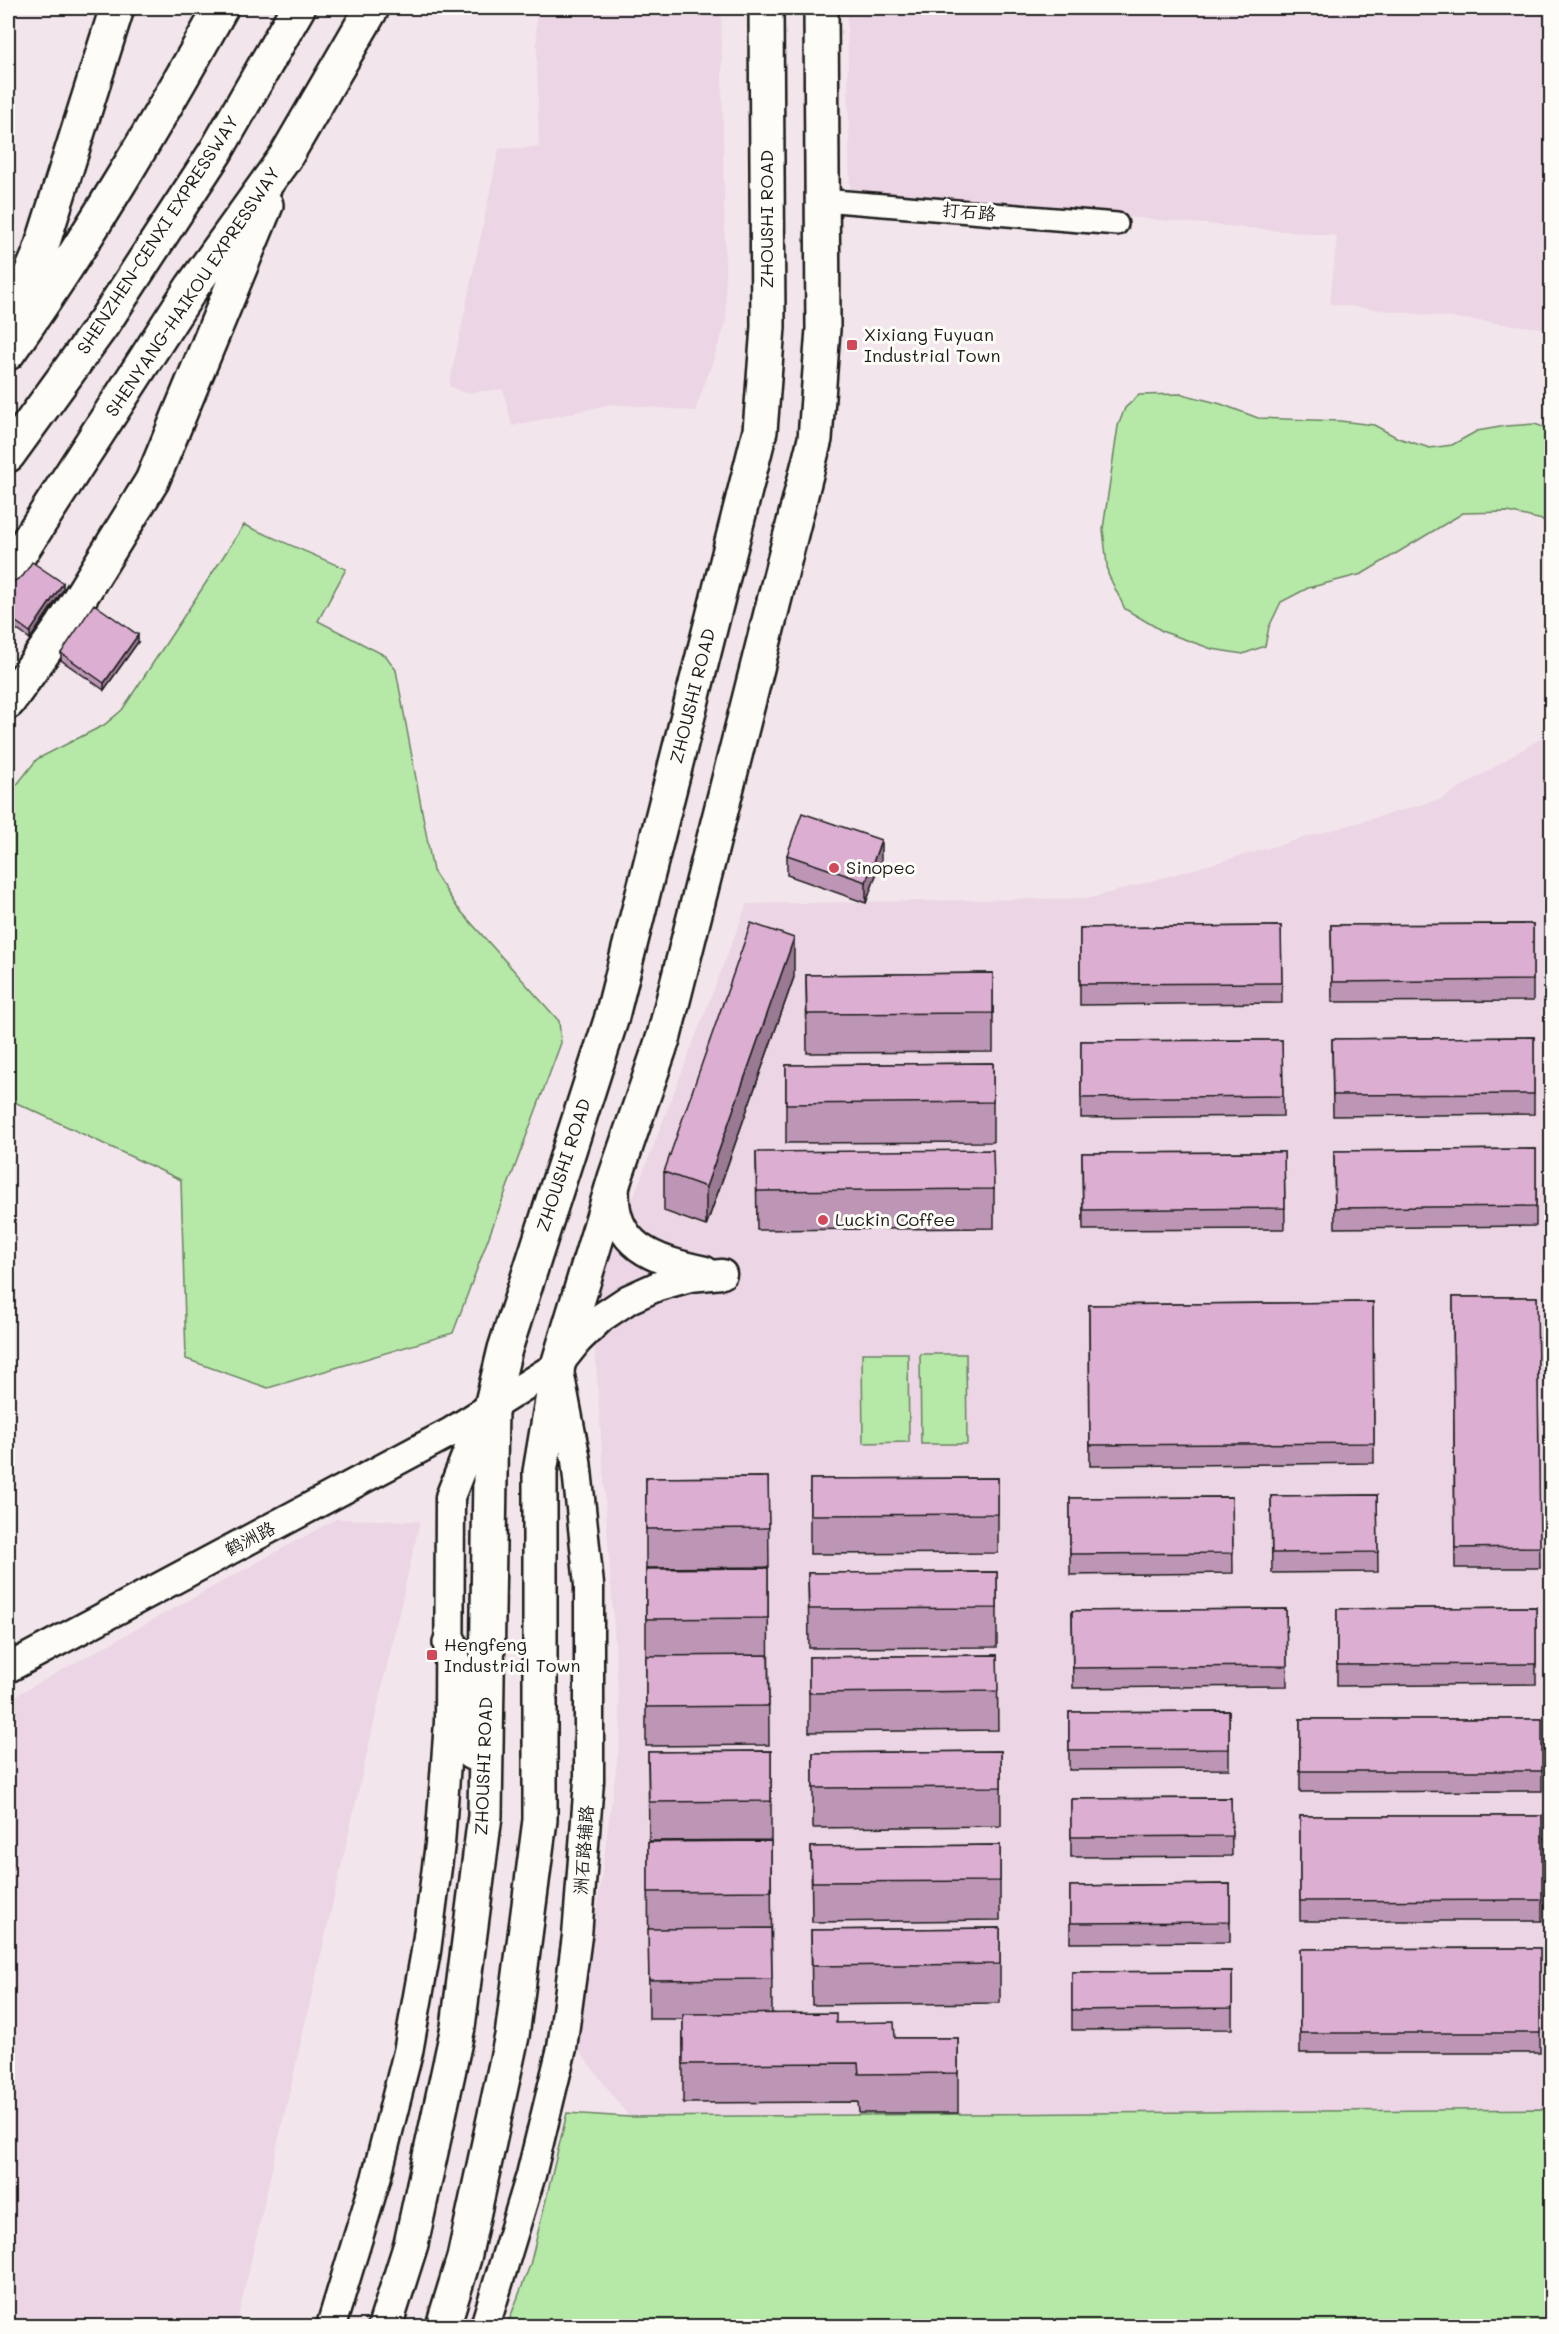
<svg xmlns="http://www.w3.org/2000/svg" width="1559" height="2334" font-family="Mali,'LXGW WenKai TC',sans-serif">
	<style>
		.built { fill: #ecd5e4 }
		.green { fill: #b6e8a8; stroke: #698262; stroke-width: 1.5 }
		.lines { fill: none; stroke-linecap: round; stroke-linejoin: round }
		.street-casing { stroke: #1c1c1c; stroke-width: 26 }
		.secondary-casing { stroke: #1c1c1c; stroke-width: 33 }
		.primary-casing { stroke: #1c1c1c; stroke-width: 38 }
		.highway-casing { stroke: #1c1c1c; stroke-width: 38 }
		.street { stroke: #fdfcf7; stroke-width: 21 }
		.secondary { stroke: #fdfcf7; stroke-width: 28 }
		.primary { stroke: #fdfcf7; stroke-width: 33 }
		.highway { stroke: #fdfcf7; stroke-width: 33 }
		.wall { fill: #bd96b5; stroke: #1c1c1c; stroke-width: 1.5 }
		.shaded-wall { fill: #9a7a93; stroke: #1c1c1c; stroke-width: 1.5 }
		.building { fill: #dcafd2; stroke: #1c1c1c; stroke-width: 1.5 }
		.poi-dot { fill: #d1495b; stroke: #fdfcf7; stroke-width: 2 }
		.labels { text-anchor: middle; stroke-width: 6; stroke-linejoin: round; paint-order: stroke }
		.street-label { font-size: 18px; fill: #1c1c1c; stroke: #fdfcf7 }
		.poi-label { font-size: 18px; fill: #1c1c1c; stroke: #fdfcf7; text-anchor: start }
	</style>
	<rect width="100%" height="100%" fill="#f3e5ec"/>
	<filter id="ink" filterUnits="userSpaceOnUse"><feTurbulence type="fractalNoise" baseFrequency=".0167" numOctaves="2"/><feDisplacementMap in="SourceGraphic" scale="12" xChannelSelector="R" yChannelSelector="G"/><feConvolveMatrix kernelMatrix="1 2 1 2 8 2 1 2 1" color-interpolation-filters="sRGB"/></filter>
	<g filter="url(#ink)">
		<!-- built -->
		<path class="built" d="M 536,8 L 721,8 L 726,323 L 695,411 L 612,404 L 512,426 L 503,389 L 464,393 L 449,386 L 499,149 L 539,147 Z
			M 847,8 L 1551,8 L 1551,329 L 1330,304 L 1337,236 L 850,192 Z
			M 1551,732 L 1551,2109 L 629,2117 L 578,2049 L 621,1732 L 592,1304 L 747,904 L 1091,898 L 1442,799 Z
			M 336,1519 L 420,1521 L 236,2326 L 8,2326 L 8,1700 Z"/>
		<!-- green -->
		<path class="green" d="M 1182,394 L 1221,404 L 1258,418 L 1340,421 L 1374,425 L 1398,438 L 1430,448 L 1452,445 L 1477,431 L 1506,426 L 1535,424 L 1551,430 L 1551,522 L 1508,512 L 1463,513 L 1362,574 L 1308,588 L 1281,602 L 1269,627 L 1265,646 L 1243,654 L 1212,649 L 1164,632 L 1125,609 L 1108,574 L 1103,529 L 1118,426 L 1125,408 L 1139,395 Z
			M 244,525 L 346,569 L 318,621 L 386,656 L 396,670 L 433,871 L 457,907 L 559,1021 L 561,1043 L 453,1333 L 268,1388 L 186,1359 L 181,1180 L 8,1099 L 8,796 L 37,759 L 104,725 L 122,710 Z
			M 862,1353 L 908,1353 L 909,1442 L 863,1443 Z
			M 920,1354 L 966,1354 L 967,1444 L 921,1444 Z
			M 1551,2109 L 1551,2326 L 507,2326 L 530,2265 L 567,2113 L 629,2117 Z"/>
		<g class="lines">
			<!-- street casing -->
			<g class="street-casing">
				<path id="street" d="M 822,200 L 1117,224"/>
			</g>
			<!-- secondary casing -->
			<g class="secondary-casing">
				<path id="secondary" d="M 615,1184 C 610,1247 654,1260 705,1271
					M 8,1668 L 451,1432 L 558,1365 L 578,1340 L 602,1317 L 629,1299 L 658,1286 L 690,1277 L 722,1274
					M 331,2326 L 376,2179 L 408,2052 L 426,1951 L 440,1844 L 449,1722 L 450,1497 L 470,1446 L 491,1407
					M 485,2326 L 531,2175 L 562,2048 L 577,1936 L 589,1781 L 589,1585 L 576,1460 L 560,1376"/>
			</g>
			<!-- primary casing -->
			<g class="primary-casing">
				<path id="primary" d="M 450,1643 L 472,1753
					M 385,2326 L 411,2244 L 458,2027 L 485,1816 L 491,1407 L 505,1349 L 611,1020 L 760,431 L 768,327 L 766,8
					M 443,2326 L 464,2258 L 512,2036 L 540,1820 L 540,1472 L 558,1365 L 615,1178 L 664,1036 L 815,439 L 823,329 L 821,8"/>
			</g>
			<!-- highway casing -->
			<g class="highway-casing">
				<path id="highway" d="M 8,327 L 39,255 L 117,8
					M 8,353 C 86,243 155,126 221,8
					M 8,455 L 105,321 L 216,151 L 298,8
					M 8,572 L 192,287 L 286,156 L 372,8
					M 8,702 L 63,625 L 152,481 L 266,205"/>
			</g>
			<!-- street -->
			<use href="#street" class="street"/>
			<!-- secondary -->
			<use href="#secondary" class="secondary"/>
			<!-- primary -->
			<use href="#primary" class="primary"/>
			<!-- highway -->
			<use href="#highway" class="highway"/>
		</g>
		<!-- wall -->
		<path class="wall" d="M 8,589 L 63,590 L 30,639 L 8,623 Z
			M 138,642 L 104,690 L 61,660 L 61,653 Z
			M 787,855 L 881,861 L 866,903 L 787,875 Z
			M 1533,924 L 1533,1001 L 1332,1002 L 1331,925 Z
			M 1281,926 L 1282,1003 L 1080,1005 L 1080,928 Z
			M 993,973 L 993,1052 L 807,1053 L 806,975 Z
			M 794,977 L 706,1226 L 664,1211 L 664,1172 Z
			M 1534,1037 L 1534,1114 L 1333,1116 L 1332,1039 Z
			M 1282,1040 L 1283,1116 L 1081,1118 L 1081,1041 Z
			M 993,1063 L 993,1142 L 786,1143 L 786,1065 Z
			M 1536,1149 L 1536,1226 L 1335,1228 L 1334,1151 Z
			M 756,1152 L 994,1189 L 994,1228 L 757,1230 Z
			M 1284,1152 L 1285,1229 L 1083,1230 L 1082,1153 Z
			M 1453,1297 L 1537,1297 L 1540,1568 L 1455,1568 Z
			M 1373,1302 L 1374,1463 L 1090,1466 L 1089,1305 Z
			M 768,1477 L 769,1567 L 646,1568 L 646,1478 Z
			M 998,1478 L 998,1553 L 810,1554 L 810,1479 Z
			M 1377,1495 L 1378,1572 L 1272,1573 L 1271,1496 Z
			M 1232,1497 L 1233,1573 L 1070,1575 L 1070,1498 Z
			M 768,1568 L 769,1745 L 646,1746 L 646,1569 Z
			M 997,1572 L 997,1647 L 809,1648 L 808,1573 Z
			M 1536,1607 L 1536,1684 L 1337,1686 L 1337,1609 Z
			M 1286,1609 L 1287,1686 L 1073,1688 L 1072,1611 Z
			M 997,1655 L 998,1730 L 809,1732 L 809,1657 Z
			M 1229,1711 L 1229,1769 L 1069,1770 L 1069,1712 Z
			M 1300,1719 L 1542,1719 L 1542,1791 L 1300,1792 Z
			M 771,1751 L 771,1840 L 649,1841 L 648,1752 Z
			M 1001,1751 L 1001,1826 L 813,1828 L 813,1753 Z
			M 1231,1798 L 1232,1856 L 1071,1857 L 1071,1799 Z
			M 1300,1816 L 1542,1816 L 1542,1921 L 1300,1921 Z
			M 771,1841 L 772,2013 L 836,2023 L 895,2038 L 958,2038 L 958,2113 L 859,2113 L 858,2102 L 683,2103 L 683,2019 L 649,2019 L 648,1842 Z
			M 1000,1845 L 1000,1920 L 812,1922 L 811,1847 Z
			M 1230,1884 L 1230,1942 L 1070,1943 L 1070,1886 Z
			M 1000,1928 L 1000,2003 L 812,2005 L 811,1930 Z
			M 1540,1948 L 1540,2053 L 1300,2053 L 1300,1949 Z
			M 1232,1971 L 1232,2029 L 1072,2030 L 1072,1972 Z"/>
		<!-- shaded-wall -->
		<path class="shaded-wall" d="M 63,583 L 63,590 L 30,639 L 30,632 Z
			M 138,635 L 138,642 L 104,690 L 104,683 Z
			M 881,840 L 881,861 L 866,903 L 866,882 Z
			M 794,938 L 794,977 L 706,1226 L 706,1187 Z"/>
		<!-- building -->
		<path class="building" d="M 32,562 L 63,583 L 30,632 L 8,616 L 8,589 L 11,583 L 23,576 Z
			M 94,604 L 138,635 L 104,683 L 61,653 Z
			M 802,813 L 881,840 L 866,882 L 787,855 Z
			M 751,923 L 794,938 L 706,1187 L 664,1172 Z
			M 1533,924 L 1533,980 L 1332,982 L 1331,925 Z
			M 1281,926 L 1282,983 L 1080,984 L 1080,928 Z
			M 993,973 L 993,1013 L 807,1014 L 806,975 Z
			M 1534,1037 L 1534,1094 L 1333,1095 L 1332,1039 Z
			M 1282,1040 L 1283,1096 L 1081,1098 L 1081,1041 Z
			M 993,1063 L 993,1102 L 786,1104 L 786,1065 Z
			M 1536,1149 L 1536,1206 L 1335,1208 L 1334,1151 Z
			M 993,1150 L 994,1189 L 757,1191 L 756,1152 Z
			M 1284,1152 L 1285,1208 L 1083,1210 L 1082,1153 Z
			M 1453,1297 L 1537,1297 L 1540,1547 L 1455,1548 Z
			M 1373,1302 L 1374,1443 L 1090,1445 L 1089,1305 Z
			M 768,1477 L 769,1528 L 646,1529 L 646,1478 Z
			M 998,1478 L 998,1514 L 810,1515 L 810,1479 Z
			M 1377,1495 L 1378,1552 L 1272,1553 L 1271,1496 Z
			M 1232,1497 L 1233,1553 L 1070,1554 L 1070,1498 Z
			M 768,1568 L 768,1618 L 646,1619 L 646,1569 Z
			M 997,1572 L 997,1608 L 809,1609 L 808,1573 Z
			M 1536,1607 L 1536,1664 L 1337,1665 L 1337,1609 Z
			M 1286,1609 L 1287,1666 L 1073,1668 L 1072,1611 Z
			M 768,1655 L 769,1706 L 646,1707 L 646,1656 Z
			M 997,1655 L 998,1691 L 809,1693 L 809,1657 Z
			M 1229,1711 L 1229,1749 L 1069,1750 L 1069,1712 Z
			M 1300,1719 L 1542,1719 L 1542,1771 L 1300,1771 Z
			M 771,1751 L 771,1801 L 649,1802 L 648,1752 Z
			M 1001,1751 L 1001,1787 L 813,1788 L 813,1753 Z
			M 1231,1798 L 1232,1836 L 1071,1837 L 1071,1799 Z
			M 1300,1816 L 1542,1816 L 1542,1900 L 1300,1901 Z
			M 771,1841 L 771,1891 L 648,1892 L 648,1842 Z
			M 1000,1845 L 1000,1881 L 812,1882 L 811,1847 Z
			M 1230,1884 L 1230,1922 L 1070,1923 L 1070,1886 Z
			M 771,1928 L 772,1979 L 649,1980 L 648,1929 Z
			M 1000,1928 L 1000,1964 L 812,1966 L 811,1930 Z
			M 1540,1948 L 1540,2033 L 1300,2033 L 1300,1949 Z
			M 1232,1971 L 1232,2008 L 1072,2010 L 1072,1972 Z
			M 836,2013 L 836,2023 L 894,2022 L 895,2038 L 958,2038 L 958,2073 L 859,2074 L 858,2063 L 683,2064 L 683,2014 Z"/>
	</g>
	<!-- markers -->
	<g class="poi-dot">
		<rect x="846" y="339" width="12" height="12" rx="3"/>
		<circle cx="834" cy="868" r="6"/>
		<circle cx="823" cy="1220" r="6"/>
		<rect x="426" y="1649" width="12" height="12" rx="3"/>
	</g>
	<g class="labels">
		<!-- street labels -->
		<g class="street-label">
			<text transform="translate(969 212) rotate(5)" y="6">打石路</text>
			<text transform="translate(767 219) rotate(-90)" y="6">ZHOUSHI ROAD</text>
			<text transform="translate(158 235) rotate(-57)" y="6">SHENZHEN-CENXI EXPRESSWAY</text>
			<text transform="translate(193 292) rotate(-56)" y="6">SHENYANG-HAIKOU EXPRESSWAY</text>
			<text transform="translate(693 696) rotate(-76)" y="6">ZHOUSHI ROAD</text>
			<text transform="translate(564 1165) rotate(-72)" y="6">ZHOUSHI ROAD</text>
			<text transform="translate(250 1539) rotate(-27)" y="6">鹤洲路</text>
			<text transform="translate(484 1766) rotate(-88)" y="6">ZHOUSHI ROAD</text>
			<text transform="translate(584 1850) rotate(-86)" y="6">洲石路辅路</text>
		</g>
		<!-- poi labels -->
		<g class="poi-label">
			<text x="864" y="341">Xixiang Fuyuan<tspan x="864" dy="21">Industrial Town</tspan></text>
			<text x="846" y="874">Sinopec</text>
			<text x="835" y="1226">Luckin Coffee</text>
			<text x="444" y="1651">Hengfeng<tspan x="444" dy="21">Industrial Town</tspan></text>
		</g>
	</g>
	<!-- margin -->
	<rect width="1559" height="2334" fill="none" stroke="#fdfcf7" stroke-width="30"/>
	<rect x="15" y="15" width="1529" height="2304" fill="none" stroke="#1c1c1c" stroke-width="2" filter="url(#ink)"/>
</svg>
